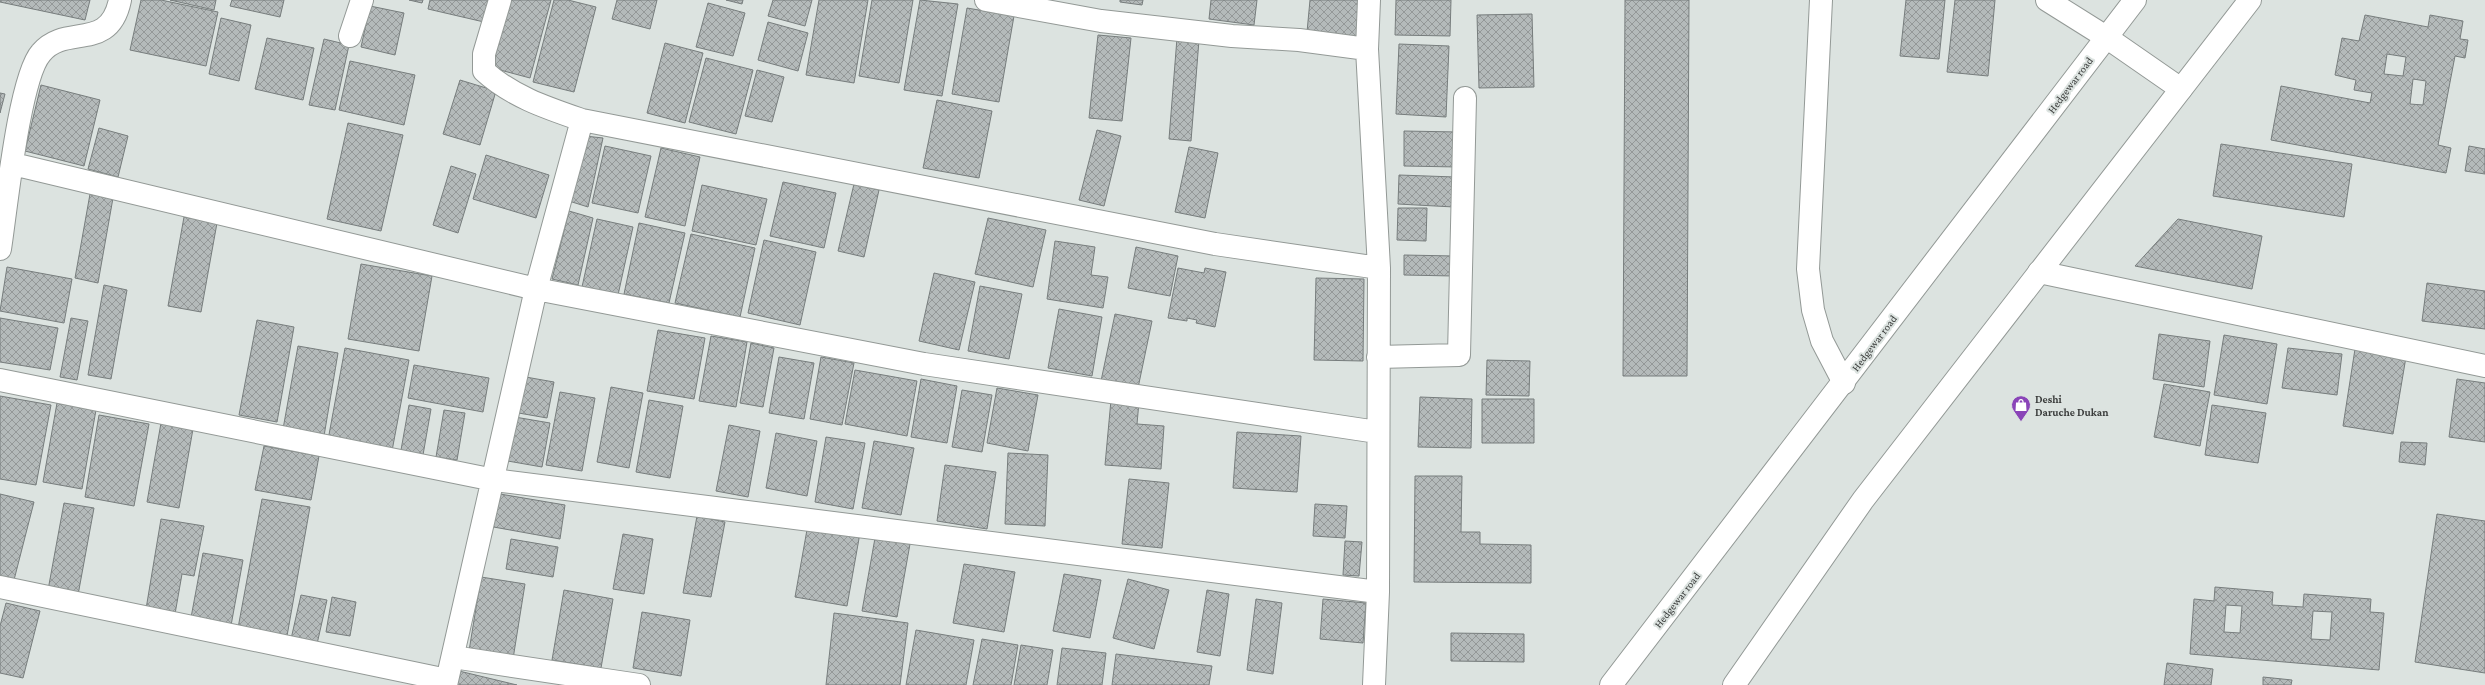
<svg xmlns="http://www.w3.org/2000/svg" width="2485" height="685" font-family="'Crimson Pro',serif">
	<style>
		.building { fill: url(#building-cross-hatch); stroke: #777d7d; fill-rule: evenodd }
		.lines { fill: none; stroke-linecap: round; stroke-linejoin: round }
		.street-casing { stroke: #939996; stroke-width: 24 }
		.primary-casing { stroke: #939996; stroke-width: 24 }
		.street { stroke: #fff; stroke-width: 22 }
		.primary { stroke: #fff; stroke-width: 22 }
		.labels { text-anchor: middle; stroke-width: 4; stroke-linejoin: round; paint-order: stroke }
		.street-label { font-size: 11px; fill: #3b3d3c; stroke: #dce3e0 }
		.poi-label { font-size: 11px; font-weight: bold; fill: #3b3d3c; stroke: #dce3e0; text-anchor: start }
	</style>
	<defs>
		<pattern id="building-cross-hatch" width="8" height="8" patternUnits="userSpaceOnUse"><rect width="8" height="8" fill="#b4baba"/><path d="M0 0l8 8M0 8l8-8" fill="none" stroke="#949898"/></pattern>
	</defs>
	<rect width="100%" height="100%" fill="#dce3e0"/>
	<!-- building -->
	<path class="building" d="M 1,0 L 90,0 L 85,20 L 0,2 Z
		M 141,0 L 161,0 L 218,12 L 206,66 L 130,50 Z
		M 170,0 L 216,0 L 214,10 Z
		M 232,0 L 284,0 L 280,17 L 230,6 Z
		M 409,0 L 423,0 L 422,3 Z
		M 430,0 L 490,0 L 484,22 L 428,9 Z
		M 506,0 L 551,0 L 530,78 L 489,67 Z
		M 554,0 L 568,0 L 596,7 L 574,92 L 533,82 Z
		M 617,0 L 657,0 L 650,29 L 612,19 Z
		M 726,0 L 743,0 L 742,4 Z
		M 773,0 L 812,0 L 805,26 L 768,16 Z
		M 819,0 L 868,0 L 854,83 L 806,75 Z
		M 872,0 L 913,0 L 899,83 L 859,76 Z
		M 920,0 L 958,4 L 942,96 L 904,90 Z
		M 1120,0 L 1143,0 L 1142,5 L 1120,2 Z
		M 1211,0 L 1257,0 L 1254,25 L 1209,19 Z
		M 1310,0 L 1359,0 L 1357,36 L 1307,32 Z
		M 1396,0 L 1451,0 L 1450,36 L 1395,35 Z
		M 1625,0 L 1689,0 L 1687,376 L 1623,376 Z
		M 1906,0 L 1945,0 L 1939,59 L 1900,56 Z
		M 1955,0 L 1995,0 L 1988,76 L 1947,72 Z
		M 708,3 L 745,13 L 733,56 L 696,47 Z
		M 370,6 L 404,13 L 395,55 L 361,47 Z
		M 967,8 L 1014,16 L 999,102 L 952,94 Z
		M 1532,14 L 1534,87 L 1479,88 L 1477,15 Z
		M 2365,15 L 2428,27 L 2430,15 L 2463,21 L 2460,39 L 2468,40 L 2465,58 L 2455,56 L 2438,145 L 2451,148 L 2446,173 L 2271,140 L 2281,86 L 2370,103 L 2372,93 L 2354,90 L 2356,80 L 2335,75 L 2342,38 L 2359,41 ZM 2387,54 L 2406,57 L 2403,76 L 2384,74 ZM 2413,79 L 2426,81 L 2423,105 L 2410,104 Z
		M 221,18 L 251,25 L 239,81 L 209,74 Z
		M 768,22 L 808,33 L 798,71 L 758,60 Z
		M 1098,35 L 1131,38 L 1122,121 L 1089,118 Z
		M 267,38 L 314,48 L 303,100 L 255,89 Z
		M 1177,38 L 1199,40 L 1191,141 L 1169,139 Z
		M 324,39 L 349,45 L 335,110 L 309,105 Z
		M 665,43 L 703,53 L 685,123 L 647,113 Z
		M 1399,44 L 1449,46 L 1446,117 L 1396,114 Z
		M 706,58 L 753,70 L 736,134 L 689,122 Z
		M 350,61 L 415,75 L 404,125 L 339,110 Z
		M 757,70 L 784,77 L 772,122 L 745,116 Z
		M 460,80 L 496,91 L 480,145 L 443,134 Z
		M 41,85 L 100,100 L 84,166 L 25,151 Z
		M 0,93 L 5,94 L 0,113 Z
		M 937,100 L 992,111 L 979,178 L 923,168 Z
		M 348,123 L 403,135 L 381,231 L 327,219 Z
		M 99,128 L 128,136 L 118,177 L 88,169 Z
		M 1097,130 L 1121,136 L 1104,206 L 1079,200 Z
		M 1404,131 L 1458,132 L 1458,167 L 1404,166 Z
		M 585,136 L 603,138 L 588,207 L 569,201 Z
		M 2221,144 L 2352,164 L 2344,217 L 2213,196 Z
		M 605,146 L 651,156 L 638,213 L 592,203 Z
		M 2469,146 L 2485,149 L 2485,174 L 2465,171 Z
		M 1189,147 L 1218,153 L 1205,218 L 1175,212 Z
		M 661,148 L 700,157 L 685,226 L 645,217 Z
		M 486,155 L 549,175 L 536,218 L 473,199 Z
		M 451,166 L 476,174 L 458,233 L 433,225 Z
		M 1399,175 L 1455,177 L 1454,207 L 1398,204 Z
		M 783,182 L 836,193 L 824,248 L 770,236 Z
		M 854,184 L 879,190 L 864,257 L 838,251 Z
		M 702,185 L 767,199 L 756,245 L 692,231 Z
		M 90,194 L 113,198 L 98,283 L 75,278 Z
		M 1398,208 L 1427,208 L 1426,241 L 1397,240 Z
		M 569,211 L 593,218 L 578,285 L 552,279 Z
		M 184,217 L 217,223 L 201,312 L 168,306 Z
		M 988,218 L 1046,230 L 1033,287 L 975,274 Z
		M 597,219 L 633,227 L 618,295 L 582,287 Z
		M 2178,219 L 2262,236 L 2252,289 L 2135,266 Z
		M 639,223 L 685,233 L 669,303 L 624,294 Z
		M 691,234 L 755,248 L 740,317 L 675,303 Z
		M 764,240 L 816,252 L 800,325 L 748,313 Z
		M 1055,241 L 1095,247 L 1091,275 L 1108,277 L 1103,308 L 1047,299 Z
		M 1136,247 L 1178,256 L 1170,296 L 1128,288 Z
		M 1404,255 L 1454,256 L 1453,276 L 1404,275 Z
		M 361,264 L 432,276 L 419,351 L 348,339 Z
		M 7,267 L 72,279 L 64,323 L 0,311 Z
		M 1178,268 L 1204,273 L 1205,268 L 1226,272 L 1215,327 L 1196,323 L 1197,320 L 1187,318 L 1187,321 L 1168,318 Z
		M 934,273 L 975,282 L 959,350 L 919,341 Z
		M 1316,278 L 1364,279 L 1363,361 L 1314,360 Z
		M 2427,283 L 2485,291 L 2485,329 L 2422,321 Z
		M 104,285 L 127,290 L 111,379 L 88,375 Z
		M 980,286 L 1022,294 L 1009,359 L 968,351 Z
		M 1059,309 L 1102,317 L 1092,376 L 1048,368 Z
		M 1115,314 L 1152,321 L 1138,388 L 1101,381 Z
		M 0,318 L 58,328 L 50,370 L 0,362 Z
		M 71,318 L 88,321 L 77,380 L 60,377 Z
		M 257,320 L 294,327 L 277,422 L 239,415 Z
		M 658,330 L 705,338 L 694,399 L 647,391 Z
		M 2159,334 L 2210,341 L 2204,387 L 2153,379 Z
		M 2224,335 L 2277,344 L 2267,404 L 2214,395 Z
		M 711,336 L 747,342 L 736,407 L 699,401 Z
		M 751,343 L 774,348 L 763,407 L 740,403 Z
		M 298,346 L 338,353 L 324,436 L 283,429 Z
		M 345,348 L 409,360 L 392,451 L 328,440 Z
		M 2288,348 L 2342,354 L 2337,395 L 2282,388 Z
		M 2355,349 L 2406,357 L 2393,434 L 2343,426 Z
		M 779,357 L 814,363 L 804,419 L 769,413 Z
		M 821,357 L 854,363 L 842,425 L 810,419 Z
		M 1487,360 L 1530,361 L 1529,396 L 1486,395 Z
		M 414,365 L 489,378 L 483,412 L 408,398 Z
		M 855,370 L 917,381 L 907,436 L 845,424 Z
		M 520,376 L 554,382 L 547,418 L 513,412 Z
		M 921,379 L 957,386 L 947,443 L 911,437 Z
		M 2457,379 L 2485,383 L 2485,442 L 2449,437 Z
		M 2164,384 L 2210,392 L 2200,446 L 2154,437 Z
		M 611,387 L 643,393 L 629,468 L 597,462 Z
		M 997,388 L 1038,395 L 1028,451 L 987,443 Z
		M 962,390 L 992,395 L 982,452 L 952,447 Z
		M 560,392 L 595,398 L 582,471 L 546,465 Z
		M 0,396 L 51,405 L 36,485 L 0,479 Z
		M 1420,397 L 1472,399 L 1471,448 L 1418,447 Z
		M 1482,399 L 1534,399 L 1534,443 L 1482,443 Z
		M 649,400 L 683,406 L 670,478 L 636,472 Z
		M 1111,400 L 1139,402 L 1137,424 L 1164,426 L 1161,469 L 1105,465 Z
		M 57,403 L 96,410 L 82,489 L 43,482 Z
		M 409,405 L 431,409 L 423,455 L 401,450 Z
		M 2212,405 L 2266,413 L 2258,463 L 2205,455 Z
		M 444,410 L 465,413 L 457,460 L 436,457 Z
		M 99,415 L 149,424 L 134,506 L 85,497 Z
		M 509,416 L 550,423 L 542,467 L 502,460 Z
		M 161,423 L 193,429 L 179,508 L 147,502 Z
		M 729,425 L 760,431 L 748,497 L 716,491 Z
		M 1237,432 L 1301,436 L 1297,492 L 1233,488 Z
		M 776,433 L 817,441 L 807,496 L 766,488 Z
		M 826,437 L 865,443 L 853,509 L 815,502 Z
		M 874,441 L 914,448 L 901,515 L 862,508 Z
		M 2401,442 L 2427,443 L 2425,465 L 2399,462 Z
		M 264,446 L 319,456 L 311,500 L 255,490 Z
		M 1008,453 L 1048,455 L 1045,526 L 1005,524 Z
		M 945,465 L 996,472 L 987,529 L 937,521 Z
		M 1415,476 L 1462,476 L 1461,532 L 1480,532 L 1480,544 L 1531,545 L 1531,583 L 1414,582 Z
		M 1129,479 L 1169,483 L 1162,548 L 1122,544 Z
		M 494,493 L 565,505 L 560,539 L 488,526 Z
		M 0,494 L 34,502 L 14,580 L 0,576 Z
		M 262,499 L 310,507 L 287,636 L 238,628 Z
		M 64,503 L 94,508 L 78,595 L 48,590 Z
		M 1315,504 L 1347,506 L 1345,538 L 1313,536 Z
		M 2437,514 L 2485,521 L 2485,673 L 2415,662 Z
		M 697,516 L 725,522 L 711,597 L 683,593 Z
		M 161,519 L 204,526 L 194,576 L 182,574 L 175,614 L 146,609 Z
		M 808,524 L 860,533 L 847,606 L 795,597 Z
		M 623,534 L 653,539 L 644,594 L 613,589 Z
		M 875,538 L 910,544 L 897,617 L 862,611 Z
		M 511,539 L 558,547 L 553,577 L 506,569 Z
		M 1345,541 L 1362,542 L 1359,576 L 1343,575 Z
		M 203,553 L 243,560 L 230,631 L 190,623 Z
		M 964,564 L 1015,572 L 1004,632 L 953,623 Z
		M 1064,574 L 1101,580 L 1090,638 L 1053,631 Z
		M 481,577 L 525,584 L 513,659 L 469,651 Z
		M 1128,579 L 1169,590 L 1154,649 L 1113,638 Z
		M 2215,587 L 2273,592 L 2272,605 L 2303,607 L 2304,594 L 2371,599 L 2370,612 L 2384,613 L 2379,670 L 2190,654 L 2194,599 L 2214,601 ZM 2226,605 L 2242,606 L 2240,633 L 2224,632 ZM 2313,611 L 2332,612 L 2330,640 L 2311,639 Z
		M 564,590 L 613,599 L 601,668 L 552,660 Z
		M 1207,590 L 1229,594 L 1220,656 L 1197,652 Z
		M 301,595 L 327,600 L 317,644 L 291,639 Z
		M 332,597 L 356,602 L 350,636 L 326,632 Z
		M 1256,599 L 1282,603 L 1273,674 L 1247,670 Z
		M 1323,599 L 1366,603 L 1363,643 L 1320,639 Z
		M 6,603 L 40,611 L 23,678 L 0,673 L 0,626 Z
		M 642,612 L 690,620 L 681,676 L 633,668 Z
		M 834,613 L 908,623 L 900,685 L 826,685 Z
		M 916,630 L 974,640 L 966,685 L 906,685 Z
		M 1451,633 L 1524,634 L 1524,662 L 1451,661 Z
		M 982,639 L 1018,645 L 1011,685 L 973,685 Z
		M 1021,645 L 1053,650 L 1047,685 L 1014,685 Z
		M 1062,648 L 1106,653 L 1102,685 L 1057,685 Z
		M 1116,654 L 1212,666 L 1209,685 L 1112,685 Z
		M 2167,663 L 2213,669 L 2211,685 L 2164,685 Z
		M 459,671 L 517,685 L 456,685 Z
		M 2263,677 L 2292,680 L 2291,685 L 2263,685 Z"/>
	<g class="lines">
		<!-- street casing -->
		<g class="street-casing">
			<path id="street" d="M 500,0 L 484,54 L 484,71 C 511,96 547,108 582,120 L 1215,244 L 1379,268
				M 986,0 L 1101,21 L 1232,36 L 1299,40 L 1367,49
				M 1369,0 L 1367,49 L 1379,268 L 1378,592 L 1374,685
				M 1821,0 L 1808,269 L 1813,310 L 1822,341 L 1844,383
				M 2047,0 L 2106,37 L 2181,89
				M 350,36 L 362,0
				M 13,164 L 536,289 L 924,364 L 1377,432
				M 0,249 C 6,211 19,78 41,53 C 66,23 109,53 120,0
				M 2039,272 L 2485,366
				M 1378,357 L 1459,355 L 1465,98
				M 0,380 L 494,480 L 1378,592
				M 0,587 L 447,680
				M 453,657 L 639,685
				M 446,685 L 536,289 L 582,120"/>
		</g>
		<!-- primary casing -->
		<g class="primary-casing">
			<path id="primary" d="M 1611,685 L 2135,0
				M 1734,685 L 1863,500 L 2250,0"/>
		</g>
		<!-- street -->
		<use href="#street" class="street"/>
		<!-- primary -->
		<use href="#primary" class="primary"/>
	</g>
	<!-- icons -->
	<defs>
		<g id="shop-pin" transform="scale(1)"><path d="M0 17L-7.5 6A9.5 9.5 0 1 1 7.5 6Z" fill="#8a44b8" stroke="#dce3e0"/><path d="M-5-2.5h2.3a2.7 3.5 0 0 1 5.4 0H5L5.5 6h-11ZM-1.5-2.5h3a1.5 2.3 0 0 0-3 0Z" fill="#fff"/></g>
	</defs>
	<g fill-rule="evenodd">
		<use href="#shop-pin" x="2021" y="405"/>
	</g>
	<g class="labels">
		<!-- street labels -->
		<g class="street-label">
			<text transform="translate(2070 85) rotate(-53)" y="4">Hedgewar road</text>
			<text transform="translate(1874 343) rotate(-53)" y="4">Hedgewar road</text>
			<text transform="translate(1677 600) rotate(-52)" y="4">Hedgewar road</text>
		</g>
		<!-- poi labels -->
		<g class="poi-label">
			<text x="2035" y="403">Deshi<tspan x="2035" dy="13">Daruche Dukan</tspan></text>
		</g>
	</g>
</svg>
